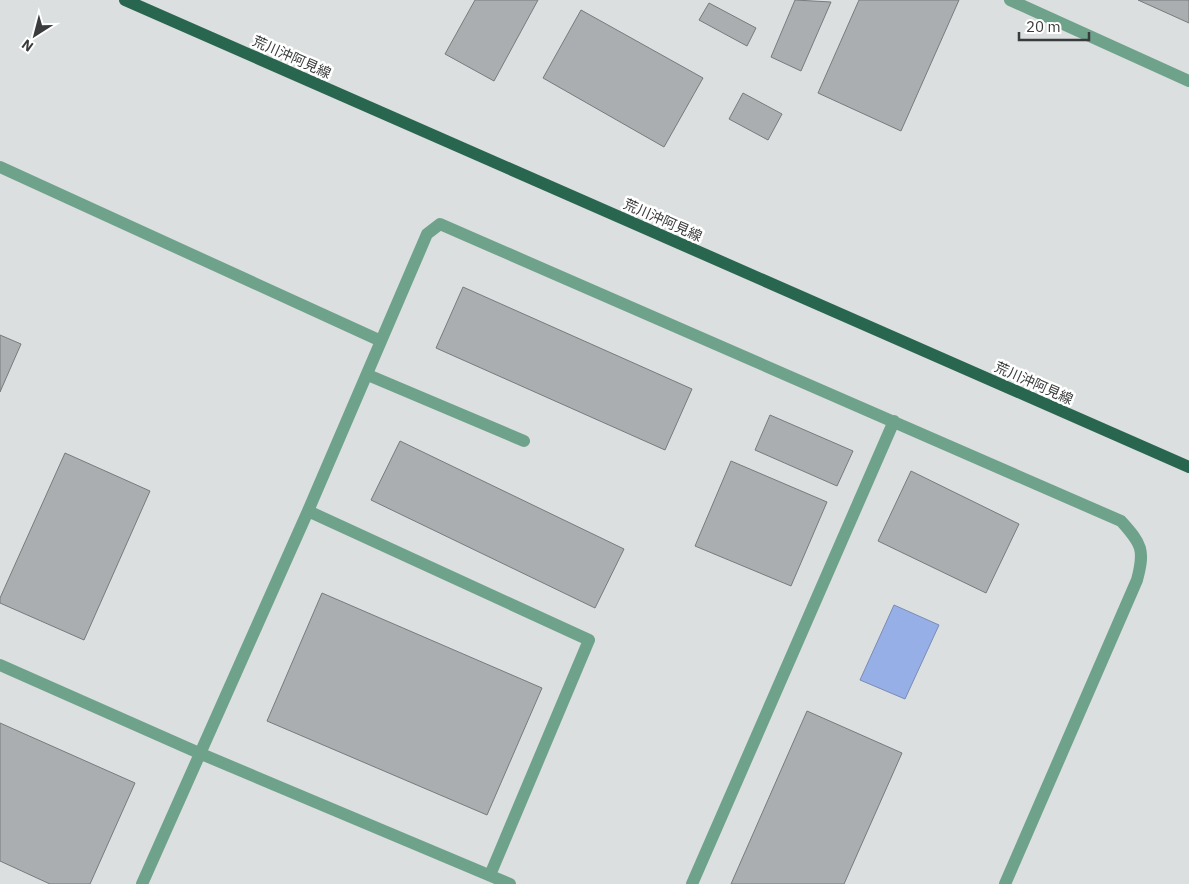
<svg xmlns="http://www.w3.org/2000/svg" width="1189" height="884" font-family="'IBM Plex Sans','Noto Sans JP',sans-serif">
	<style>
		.water { fill: #96afe7; stroke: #7a8cb4 }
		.building { fill: #abaeb0; stroke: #787b7d }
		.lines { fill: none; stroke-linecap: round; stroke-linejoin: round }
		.minor { stroke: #6ea28b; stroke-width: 12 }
		.major { stroke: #29664f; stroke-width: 12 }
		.labels { text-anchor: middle; stroke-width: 5; stroke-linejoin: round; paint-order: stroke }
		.street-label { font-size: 14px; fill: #3a3b3c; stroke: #fff }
	</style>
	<rect width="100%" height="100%" fill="#dbdfdf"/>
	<!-- water -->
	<path class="water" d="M 894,605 L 939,625 L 905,699 L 860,680 Z"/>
	<!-- building -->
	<path class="building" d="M 475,0 L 538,0 L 494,81 L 445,54 Z
		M 795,0 L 831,2 L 801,71 L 771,57 Z
		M 859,0 L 959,0 L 901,131 L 818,93 Z
		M 1138,0 L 1189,0 L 1189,23 Z
		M 709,3 L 756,28 L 747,46 L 699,20 Z
		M 581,10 L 703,78 L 664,147 L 543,78 Z
		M 743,93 L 782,114 L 768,140 L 729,119 Z
		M 463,287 L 692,389 L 665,450 L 436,348 Z
		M 0,335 L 21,344 L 0,392 Z
		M 770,415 L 853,451 L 837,486 L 755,450 Z
		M 400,441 L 624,549 L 595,608 L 371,500 Z
		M 65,453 L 150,491 L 84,640 L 0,603 L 0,598 Z
		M 731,461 L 827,502 L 791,586 L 695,546 Z
		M 911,471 L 1019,524 L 986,593 L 878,541 Z
		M 322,593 L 542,688 L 487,815 L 267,721 Z
		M 807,711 L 902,753 L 844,884 L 731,884 Z
		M 0,723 L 135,783 L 90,884 L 50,884 L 0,861 Z"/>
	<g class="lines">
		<!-- minor -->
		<path class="minor" d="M 1010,0 L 1189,81
			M 0,167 L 381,341
			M 368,375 L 524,441
			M 308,511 L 589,640 L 490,875
			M 0,665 L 199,753 L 510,884
			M 142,884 L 308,511 L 427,234 L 440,224 L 1121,521 C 1142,544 1145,550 1137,580 L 1005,884
			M 692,884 L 894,421"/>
		<!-- major -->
		<path class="major" d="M 125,0 L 1189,467"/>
	</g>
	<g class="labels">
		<!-- street labels -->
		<g class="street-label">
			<text transform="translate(292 57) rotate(24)" y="5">荒川沖阿見線</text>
			<text transform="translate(663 220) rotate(24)" y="5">荒川沖阿見線</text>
			<text transform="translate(1034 383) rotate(24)" y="5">荒川沖阿見線</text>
		</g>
	</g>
	<!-- north arrow -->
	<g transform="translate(35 35) rotate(216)" stroke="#ffffff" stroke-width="4" paint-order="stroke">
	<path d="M0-4L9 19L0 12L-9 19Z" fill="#3a3b3c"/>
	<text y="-8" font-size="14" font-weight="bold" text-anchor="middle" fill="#3a3b3c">N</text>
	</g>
	<!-- scale -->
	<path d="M1019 32v8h70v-8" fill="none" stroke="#3a3b3c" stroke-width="2.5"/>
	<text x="1026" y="32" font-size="15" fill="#3a3b3c" stroke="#ffffff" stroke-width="4" paint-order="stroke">20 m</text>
</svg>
